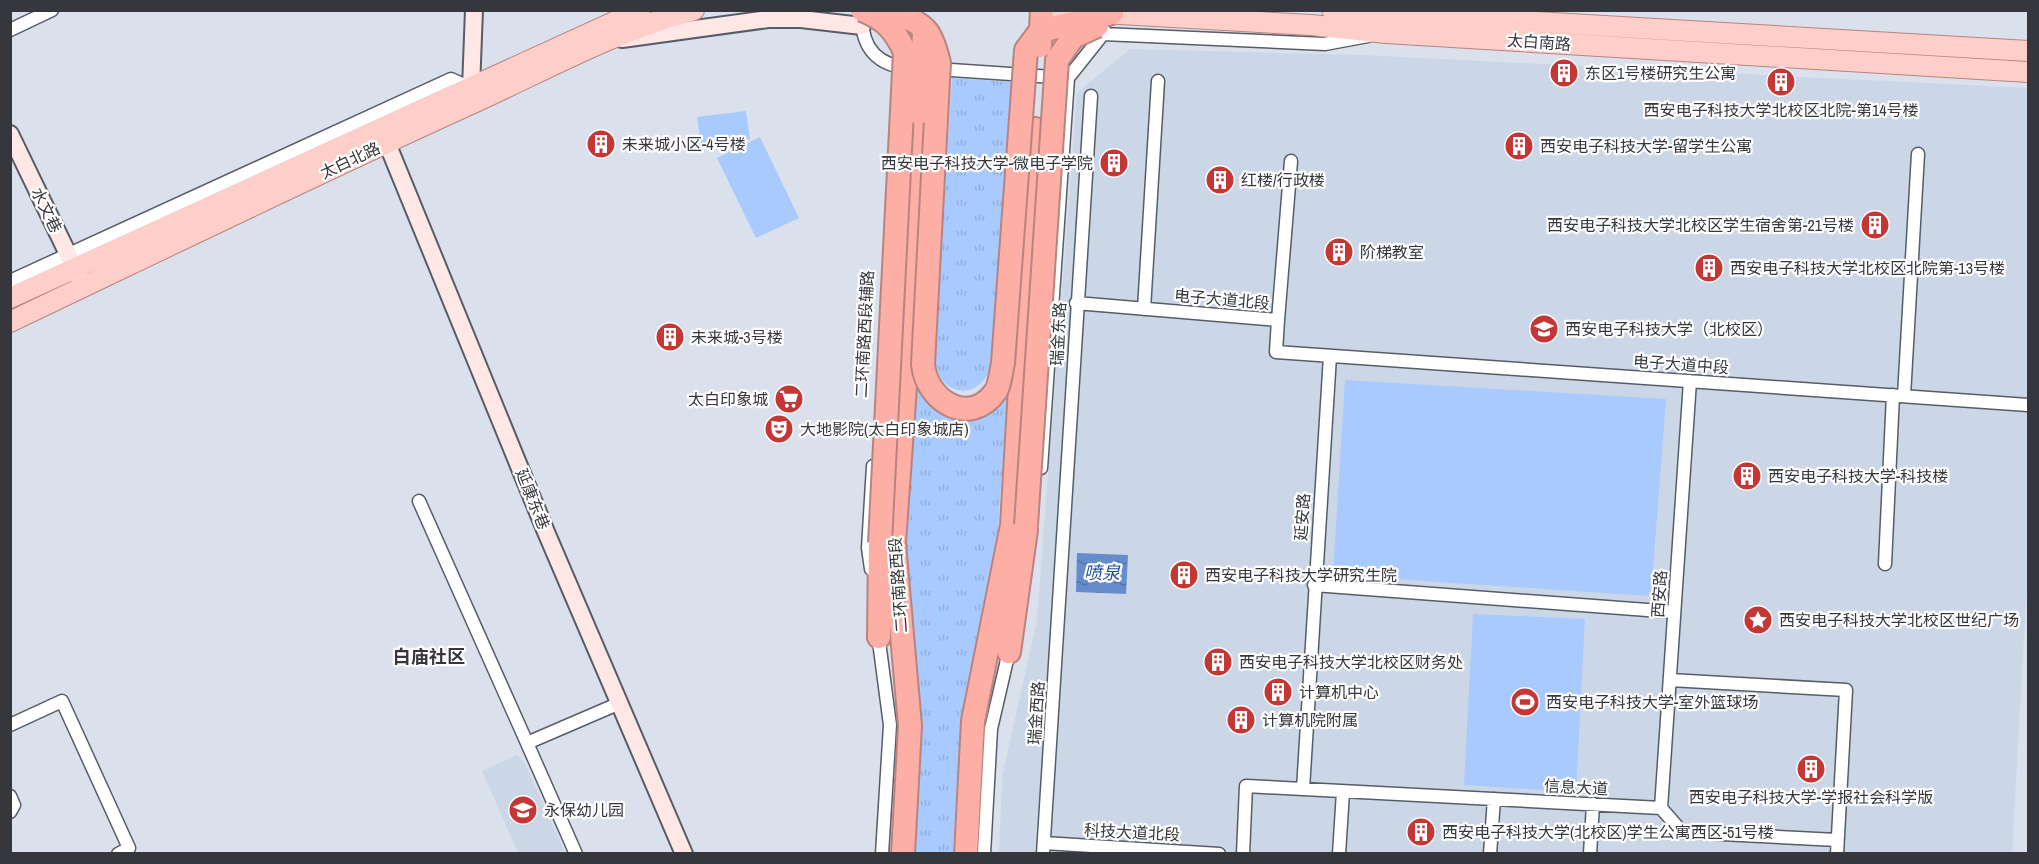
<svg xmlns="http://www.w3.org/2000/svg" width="2039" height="864" font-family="'Archivo Narrow','Noto Sans SC',sans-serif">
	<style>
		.built { fill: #cbd6e7 }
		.grass { fill: url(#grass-tufts) }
		.pitch { fill: #a9cafe }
		.water { fill: url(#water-ripples) }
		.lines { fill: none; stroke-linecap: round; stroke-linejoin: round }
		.street-casing { stroke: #575d66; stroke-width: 15 }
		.secondary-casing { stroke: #575d66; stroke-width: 20 }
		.primary-casing { stroke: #b78480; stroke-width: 22 }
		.highway-casing { stroke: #b78480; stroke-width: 26 }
		.street { stroke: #fff; stroke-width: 12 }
		.secondary { stroke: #fee7e4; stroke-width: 16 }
		.primary { stroke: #fecec9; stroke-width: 20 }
		.highway { stroke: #fdaea5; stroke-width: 22 }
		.primary-bridge-casing { stroke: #b78480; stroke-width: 22; stroke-linecap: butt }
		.highway-bridge-casing { stroke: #b78480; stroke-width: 26; stroke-linecap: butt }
		.primary-bridge { stroke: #fecec9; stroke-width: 20 }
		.highway-bridge { stroke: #fdaea5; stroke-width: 22 }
		.labels { text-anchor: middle; stroke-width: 4.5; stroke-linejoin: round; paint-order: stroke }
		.street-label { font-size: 16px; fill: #35373c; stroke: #fff }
		.poi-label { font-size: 16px; fill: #35373c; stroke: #fff; text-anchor: start }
		.water-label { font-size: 18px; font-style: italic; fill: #1e509d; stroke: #fff }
		.neighbourhood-label { font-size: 18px; font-weight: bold; fill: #35373c; stroke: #fff }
	</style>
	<defs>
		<pattern id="grass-tufts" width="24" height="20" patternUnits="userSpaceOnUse" patternTransform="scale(1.5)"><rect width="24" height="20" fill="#a9cafe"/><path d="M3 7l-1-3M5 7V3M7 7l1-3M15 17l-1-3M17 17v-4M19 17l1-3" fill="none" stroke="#92aedb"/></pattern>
		<pattern id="water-ripples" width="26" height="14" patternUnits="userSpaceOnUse" patternTransform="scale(1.5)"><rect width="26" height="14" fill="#658dcd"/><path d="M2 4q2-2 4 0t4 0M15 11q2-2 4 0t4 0" fill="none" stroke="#5474a8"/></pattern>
	</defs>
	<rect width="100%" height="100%" fill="#dae1ec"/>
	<!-- built -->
	<path class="built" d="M 1130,49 L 1361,55 L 2028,88 L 2028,566 L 2012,853 L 999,854 L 1002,777 L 1037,620 L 1077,93 Z
		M 517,755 L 525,764 L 564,850 L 557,853 L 518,853 L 482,771 Z"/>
	<!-- grass -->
	<path class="grass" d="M 952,78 L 1012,82 L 991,366 C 986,385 966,399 947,385 C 941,380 937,370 934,364 Z
		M 915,383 L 937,408 L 1008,385 L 996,557 L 961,715 L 953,853 L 912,854 L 921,711 L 903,541 Z"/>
	<!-- pitch -->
	<path class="pitch" d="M 746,111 L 750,139 L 701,145 L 697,117 Z
		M 760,137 L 799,218 L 756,238 L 717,158 Z
		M 1345,380 L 1666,399 L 1651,596 L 1333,575 Z
		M 1473,614 L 1585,619 L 1576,792 L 1464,785 Z"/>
	<!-- water -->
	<path class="water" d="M 1077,553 L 1128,555 L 1126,594 L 1076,592 Z"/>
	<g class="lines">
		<!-- street casing -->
		<g class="street-casing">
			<path id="street" d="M 862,18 C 862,49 879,66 909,68
				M 10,30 L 52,10
				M 1103,34 L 1325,44 L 1368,36
				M 936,69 L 1068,78 L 1103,34 L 1104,21
				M 10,281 L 451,79 L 471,88
				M 1076,303 L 1278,320 L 1276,352 L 2028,405
				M 1144,309 L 1158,81
				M 1278,320 L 1291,161
				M 1904,396 L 1918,154
				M 1041,468 L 1068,78
				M 419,501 L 527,743 L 620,703
				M 1885,564 L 1893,395
				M 871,569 L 868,548 L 873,466
				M 1314,585 L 1674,612
				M 878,634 L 890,725 L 882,854
				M 1670,680 L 1846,690 L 1837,854
				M 10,725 L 62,701 L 129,848 L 118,854
				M 527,743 L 576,854
				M 1303,789 L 1330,356
				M 10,796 L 14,805 L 10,812
				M 1661,808 L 1690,381
				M 1044,843 L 1219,854
				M 984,854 L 991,729 L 1010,647
				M 1043,854 L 1091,96
				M 1243,854 L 1246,786 L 1661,808 L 1682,832 L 1837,840
				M 1339,854 L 1343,792
				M 1490,854 L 1494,799
				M 1590,854 L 1593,804"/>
		</g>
		<!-- secondary casing -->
		<g class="secondary-casing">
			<path id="secondary" d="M 622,39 L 768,19 L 801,19 L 862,26
				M 471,88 L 474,10
				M 10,134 L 80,279
				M 387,143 L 546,532 L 684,854"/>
		</g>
		<!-- primary casing -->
		<g class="primary-casing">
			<path id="primary" d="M 1332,10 L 2028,51
				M 1311,25 L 1386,33 L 2028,72
				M 10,298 L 640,10
				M 10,322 C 163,249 315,175 469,105 C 542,72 616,30 694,10"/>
		</g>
		<!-- highway casing -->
		<g class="highway-casing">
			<path id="highway" d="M 879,637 L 880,543
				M 1009,652 L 1026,530
				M 903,854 L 910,726 L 894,543 L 910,316 L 919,113
				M 966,854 L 973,721 L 1012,525 L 1035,129"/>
		</g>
		<!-- street -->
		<use href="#street" class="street"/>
		<!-- secondary -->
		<use href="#secondary" class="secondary"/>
		<!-- primary -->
		<use href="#primary" class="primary"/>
		<!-- highway -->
		<use href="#highway" class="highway"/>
		<!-- primary-bridge casing -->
		<g class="primary-bridge-casing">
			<path id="primary-bridge" d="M 1050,10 L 1311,25"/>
		</g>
		<!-- highway-bridge casing -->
		<g class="highway-bridge-casing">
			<path id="highway-bridge" d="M 862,10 C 885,19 895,30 905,52 L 880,543
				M 891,10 C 924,26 930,25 939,63 L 923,364 C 926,401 970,428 996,391 C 1000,384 1001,372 1003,363 L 1026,50 L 1038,34 L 1049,29 L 1112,13
				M 1040,46 L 1042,10
				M 919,113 L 924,33
				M 1026,525 L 1057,60 L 1073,37 L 1097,26"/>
		</g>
		<!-- primary-bridge -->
		<use href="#primary-bridge" class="primary-bridge"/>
		<!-- highway-bridge -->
		<use href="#highway-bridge" class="highway-bridge"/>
	</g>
	<!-- icons -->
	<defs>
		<g id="building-disc" transform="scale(1.5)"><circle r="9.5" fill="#c53734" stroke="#fff"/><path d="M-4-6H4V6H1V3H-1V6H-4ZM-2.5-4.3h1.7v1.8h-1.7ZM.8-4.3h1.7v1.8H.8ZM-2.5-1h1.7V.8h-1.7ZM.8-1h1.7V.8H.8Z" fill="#fff"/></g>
		<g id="university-disc" transform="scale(1.5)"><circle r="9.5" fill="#c53734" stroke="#fff"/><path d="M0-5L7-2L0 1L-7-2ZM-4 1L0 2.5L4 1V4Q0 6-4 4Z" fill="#fff"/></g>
		<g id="supermarket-disc" transform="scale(1.5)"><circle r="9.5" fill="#c53734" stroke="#fff"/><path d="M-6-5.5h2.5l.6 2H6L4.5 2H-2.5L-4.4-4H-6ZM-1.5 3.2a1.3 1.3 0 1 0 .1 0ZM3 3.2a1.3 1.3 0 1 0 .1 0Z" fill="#fff"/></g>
		<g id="theatre-disc" transform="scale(1.5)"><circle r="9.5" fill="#c53734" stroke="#fff"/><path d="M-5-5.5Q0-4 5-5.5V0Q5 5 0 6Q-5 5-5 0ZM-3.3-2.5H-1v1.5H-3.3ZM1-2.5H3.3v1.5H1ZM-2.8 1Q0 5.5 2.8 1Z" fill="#fff"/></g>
		<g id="sight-disc" transform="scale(1.5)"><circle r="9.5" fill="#c53734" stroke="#fff"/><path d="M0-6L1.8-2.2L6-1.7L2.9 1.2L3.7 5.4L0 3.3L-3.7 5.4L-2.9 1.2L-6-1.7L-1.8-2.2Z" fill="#fff"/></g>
		<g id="stadium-disc" transform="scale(1.5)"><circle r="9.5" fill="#c53734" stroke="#fff"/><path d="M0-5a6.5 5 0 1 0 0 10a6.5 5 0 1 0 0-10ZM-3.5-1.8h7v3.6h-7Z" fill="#fff"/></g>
		<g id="school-disc" transform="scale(1.5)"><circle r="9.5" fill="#c53734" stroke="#fff"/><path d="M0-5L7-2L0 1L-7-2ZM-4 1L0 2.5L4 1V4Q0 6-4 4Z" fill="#fff"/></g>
	</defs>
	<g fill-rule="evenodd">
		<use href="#building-disc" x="1564" y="73"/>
		<use href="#building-disc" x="1781" y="82"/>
		<use href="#building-disc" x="601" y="144"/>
		<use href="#building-disc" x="1519" y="146"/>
		<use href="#building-disc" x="1114" y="163"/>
		<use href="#building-disc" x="1220" y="180"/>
		<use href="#building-disc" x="1875" y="225"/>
		<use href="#building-disc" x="1339" y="252"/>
		<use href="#building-disc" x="1709" y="268"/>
		<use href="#university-disc" x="1544" y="329"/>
		<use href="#building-disc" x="670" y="337"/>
		<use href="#supermarket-disc" x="789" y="399"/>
		<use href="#theatre-disc" x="779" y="429"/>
		<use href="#building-disc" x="1747" y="476"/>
		<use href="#building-disc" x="1184" y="575"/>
		<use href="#sight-disc" x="1758" y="620"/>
		<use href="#building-disc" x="1218" y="662"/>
		<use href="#building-disc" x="1278" y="692"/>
		<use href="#stadium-disc" x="1525" y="702"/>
		<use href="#building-disc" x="1241" y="720"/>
		<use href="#building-disc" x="1811" y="769"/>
		<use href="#school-disc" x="523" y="810"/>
		<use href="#building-disc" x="1421" y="832"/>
	</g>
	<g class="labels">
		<!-- street labels -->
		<g class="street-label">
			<text transform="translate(1539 42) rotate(4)" y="6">太白南路</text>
			<text transform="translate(350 160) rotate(-25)" y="6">太白北路</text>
			<text transform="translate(47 210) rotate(64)" y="6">水文巷</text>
			<text transform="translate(1222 299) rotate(5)" y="6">电子大道北段</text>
			<text transform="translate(864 334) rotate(-87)" y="6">二环南路西段辅路</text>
			<text transform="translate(1058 334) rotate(-87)" y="6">瑞金东路</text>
			<text transform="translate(1681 364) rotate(4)" y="6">电子大道中段</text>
			<text transform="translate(533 499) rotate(68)" y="6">延康东巷</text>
			<text transform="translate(1302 517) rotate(-86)" y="6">延安路</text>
			<text transform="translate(898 585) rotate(-94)" y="6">二环南路西段</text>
			<text transform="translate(1659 594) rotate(-86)" y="6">西安路</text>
			<text transform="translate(1036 713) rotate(-86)" y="6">瑞金西路</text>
			<text transform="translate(1576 787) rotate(3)" y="6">信息大道</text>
			<text transform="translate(1132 832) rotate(3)" y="6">科技大道北段</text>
		</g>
		<!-- poi labels -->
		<g class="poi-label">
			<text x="1585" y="79">东区1号楼研究生公寓</text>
			<text x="1781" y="116" text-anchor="middle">西安电子科技大学北校区北院-第14号楼</text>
			<text x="622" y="150">未来城小区-4号楼</text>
			<text x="1540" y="152">西安电子科技大学-留学生公寓</text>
			<text x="1093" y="169" text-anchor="end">西安电子科技大学-微电子学院</text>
			<text x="1241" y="186">红楼/行政楼</text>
			<text x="1854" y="231" text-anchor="end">西安电子科技大学北校区学生宿舍第-21号楼</text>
			<text x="1360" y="258">阶梯教室</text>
			<text x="1730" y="274">西安电子科技大学北校区北院第-13号楼</text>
			<text x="1565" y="335">西安电子科技大学（北校区）</text>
			<text x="691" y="343">未来城-3号楼</text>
			<text x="768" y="405" text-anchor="end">太白印象城</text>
			<text x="800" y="435">大地影院(太白印象城店)</text>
			<text x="1768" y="482">西安电子科技大学-科技楼</text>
			<text x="1205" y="581">西安电子科技大学研究生院</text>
			<text x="1779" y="626">西安电子科技大学北校区世纪广场</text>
			<text x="1239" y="668">西安电子科技大学北校区财务处</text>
			<text x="1299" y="698">计算机中心</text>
			<text x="1546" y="708">西安电子科技大学-室外篮球场</text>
			<text x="1262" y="726">计算机院附属</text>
			<text x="1811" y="803" text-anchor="middle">西安电子科技大学-学报社会科学版</text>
			<text x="544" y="816">永保幼儿园</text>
			<text x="1442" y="838">西安电子科技大学(北校区)学生公寓西区-51号楼</text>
		</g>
		<!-- water labels -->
		<g class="water-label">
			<text x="1102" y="579">喷泉</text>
		</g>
		<!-- neighbourhood labels -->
		<g class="neighbourhood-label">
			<text x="429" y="663">白庙社区</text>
		</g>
	</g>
	<!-- border -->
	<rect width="2039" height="864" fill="none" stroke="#35373c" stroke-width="24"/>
</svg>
